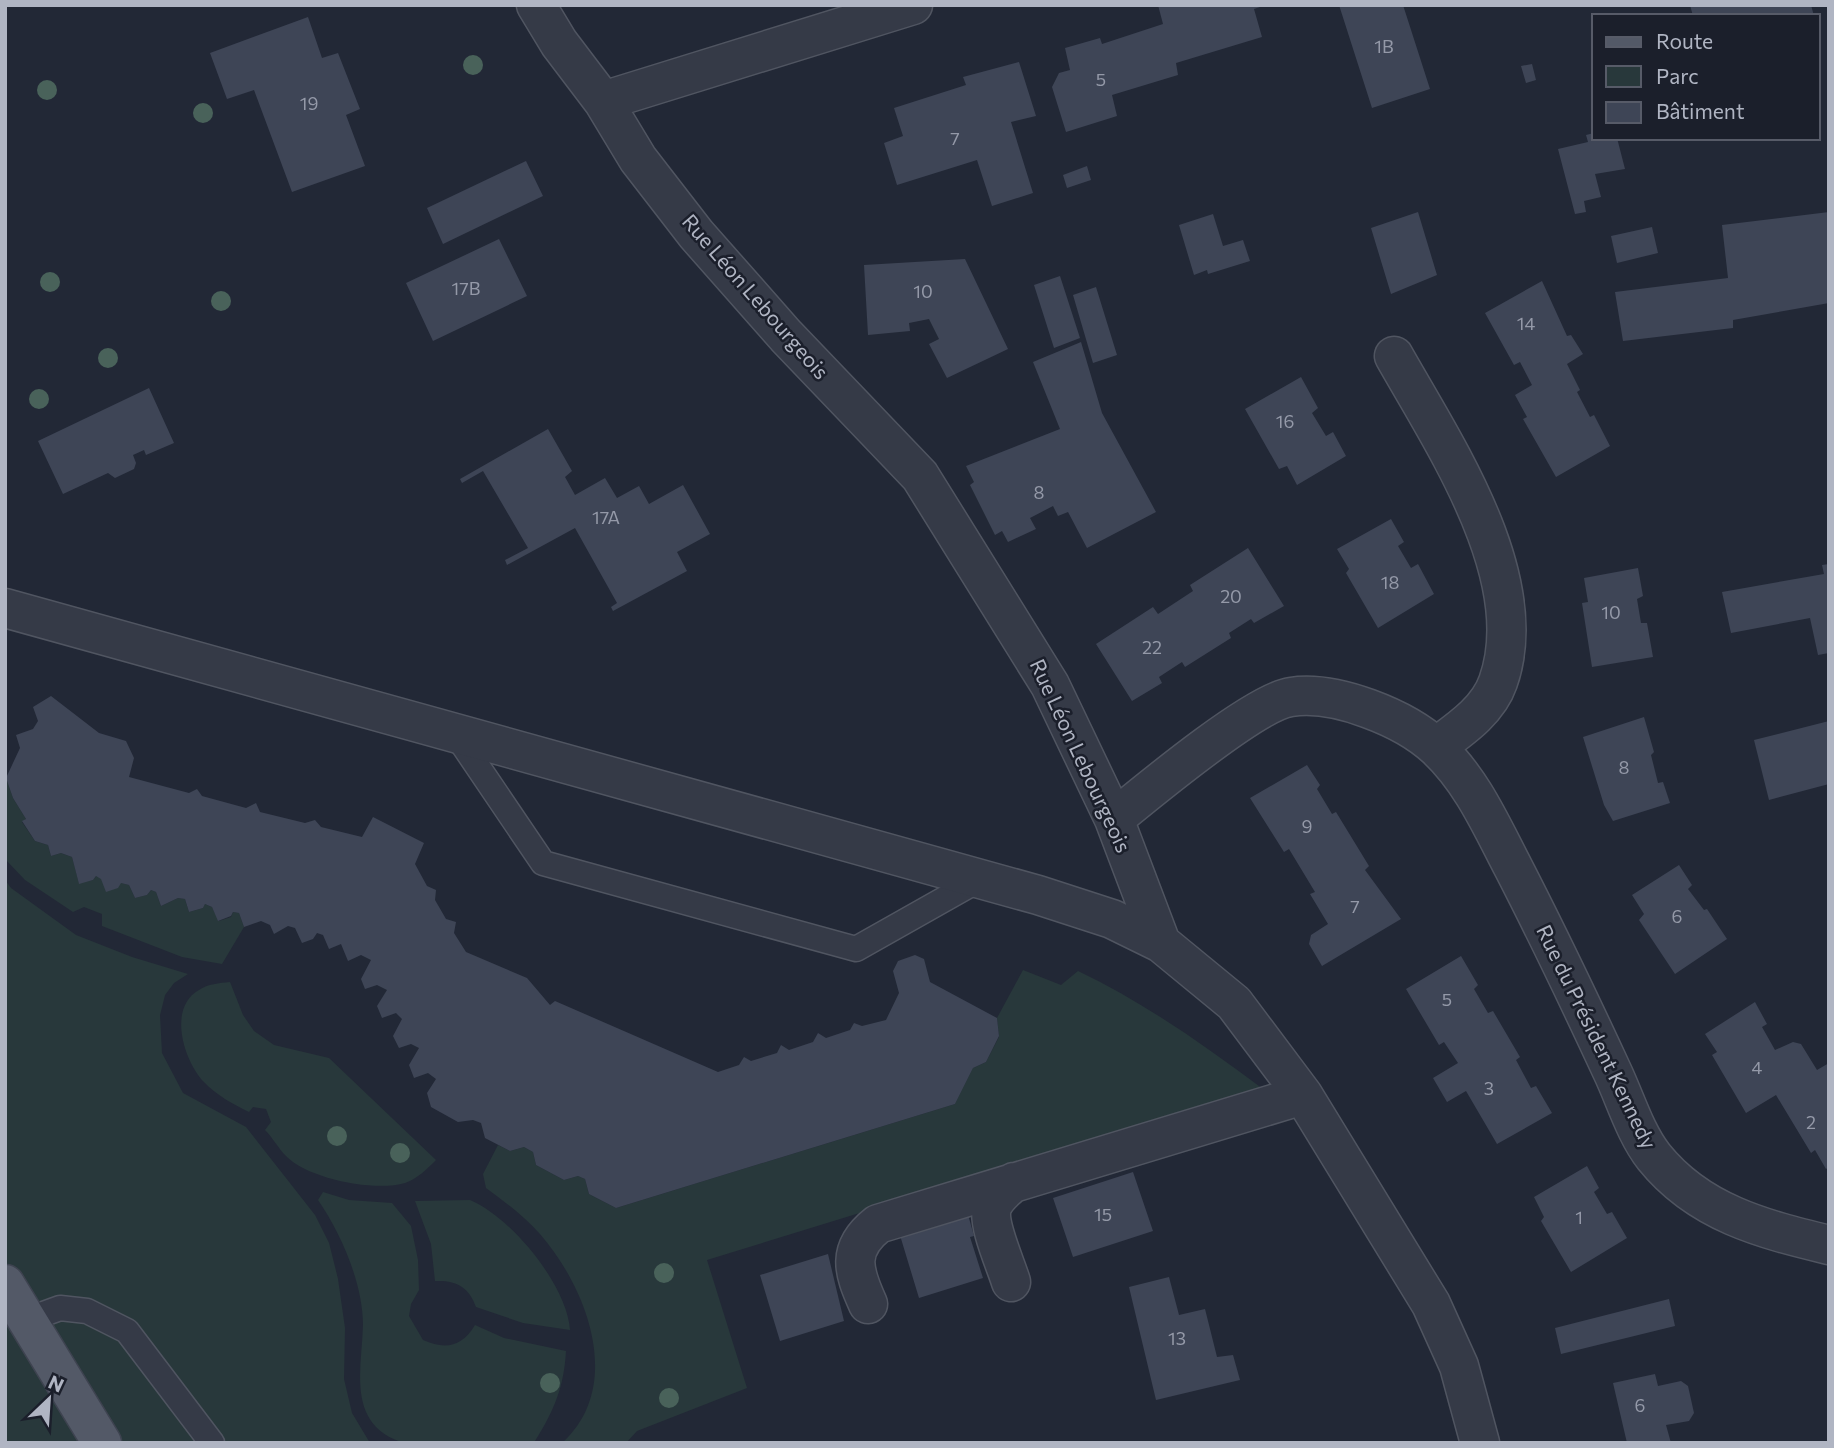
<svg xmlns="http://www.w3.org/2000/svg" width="1834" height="1448" font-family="Commissioner,sans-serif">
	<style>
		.green { fill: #28383b }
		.building { fill: #3e4556 }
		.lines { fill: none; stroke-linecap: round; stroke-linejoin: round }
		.service-casing { stroke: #505561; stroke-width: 27 }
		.minor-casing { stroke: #505561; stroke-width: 41 }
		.primary-casing { stroke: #3e4350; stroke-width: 41 }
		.service { stroke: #353a47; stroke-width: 24 }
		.minor { stroke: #353a47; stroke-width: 38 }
		.primary { stroke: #535967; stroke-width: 38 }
		.tree { fill: #49625a }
		.labels { text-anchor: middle; stroke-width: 5; stroke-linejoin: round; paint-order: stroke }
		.number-label { font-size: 18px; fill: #9499a8 }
		.street-label { font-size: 21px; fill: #b0b5c3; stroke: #1b1f2b }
	</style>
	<rect width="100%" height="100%" fill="#222836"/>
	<!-- green -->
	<path class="green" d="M 6,778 L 13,798 L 26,819 L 22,822 L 35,841 L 48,845 L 51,856 L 61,853 L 72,857 L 79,883 L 93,880 L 96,876 L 129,885 L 135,898 L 147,895 L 151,890 L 156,892 L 161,906 L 178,898 L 185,899 L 189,912 L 203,908 L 205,904 L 212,907 L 219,921 L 231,917 L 233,912 L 239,913 L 244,927 L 222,964 L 182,957 L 102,926 L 102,914 L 84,907 L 73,912 L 25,880 L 5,859 Z
		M 5,880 L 11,888 L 76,935 L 132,957 L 188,974 L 174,983 L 165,995 L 160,1015 L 162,1053 L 183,1093 L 246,1127 L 315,1215 L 329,1243 L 338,1279 L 345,1328 L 344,1379 L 352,1413 L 370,1443 L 5,1443 Z
		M 1023,970 L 1061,985 L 1078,971 C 1145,1003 1204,1045 1263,1089 L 707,1260 L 747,1388 L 637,1431 L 626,1443 L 562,1443 C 625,1386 587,1288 540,1234 C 524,1216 505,1202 486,1188 L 483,1174 L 498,1145 L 510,1151 L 524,1147 L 533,1152 L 536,1165 L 564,1180 L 578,1176 L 585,1179 L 589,1194 L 616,1208 L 955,1104 L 973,1068 L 986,1062 L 999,1037 L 997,1018 Z
		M 230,982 L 243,1015 L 254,1031 L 274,1045 L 329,1058 L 436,1160 C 427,1169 417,1179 405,1183 C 375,1192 308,1179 286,1156 C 278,1148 273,1138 265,1130 L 271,1122 L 266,1109 L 253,1107 L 249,1112 C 233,1104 216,1095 204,1082 C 184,1061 167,1008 199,990 C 208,984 219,983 230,982 Z
		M 323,1192 L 349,1200 L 392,1203 L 411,1226 L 418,1260 L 419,1290 L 411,1304 L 409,1316 L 423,1340 C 445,1350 462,1347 475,1325 L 504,1338 L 566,1351 C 564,1387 554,1411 535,1441 C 512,1448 479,1443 454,1443 C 438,1443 415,1447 401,1442 C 346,1423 362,1368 363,1325 C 363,1284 341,1233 318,1200 Z
		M 470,1200 C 511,1217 567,1285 570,1330 L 523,1323 L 476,1307 C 469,1287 456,1280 435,1281 L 431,1244 L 415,1201 Z"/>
	<!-- building -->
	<path class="building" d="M 1158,5 L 1266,5 L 1254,9 L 1262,37 L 1176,63 L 1178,75 L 1112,95 L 1117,116 L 1066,132 L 1052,87 L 1059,73 L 1070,70 L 1065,48 L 1100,38 L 1102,44 L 1163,24 Z
		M 1339,5 L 1403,5 L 1430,89 L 1372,108 Z
		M 1690,5 L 1811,5 L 1814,16 L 1693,16 Z
		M 308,17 L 322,58 L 338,53 L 360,109 L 346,115 L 365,166 L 292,192 L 254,90 L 227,99 L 210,53 Z
		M 1019,62 L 1036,116 L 1011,122 L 1033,193 L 992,206 L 977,160 L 897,185 L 884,143 L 903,136 L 894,108 L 966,85 L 963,77 Z
		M 1532,64 L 1536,80 L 1526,83 L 1521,66 Z
		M 1594,133 L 1594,138 L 1617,138 L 1625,169 L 1595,174 L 1601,197 L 1584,201 L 1586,212 L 1575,214 L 1558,149 L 1588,142 L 1586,135 Z
		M 526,161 L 543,196 L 443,244 L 427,208 Z
		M 1087,166 L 1091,180 L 1067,188 L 1063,175 Z
		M 1418,212 L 1437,275 L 1391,294 L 1371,228 Z
		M 1829,212 L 1829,303 L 1733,320 L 1733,328 L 1623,341 L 1615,292 L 1728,278 L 1722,225 Z
		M 1213,214 L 1223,246 L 1243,240 L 1250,261 L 1208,274 L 1207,270 L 1194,275 L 1179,225 Z
		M 1652,227 L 1658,253 L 1617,263 L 1611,236 Z
		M 499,239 L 527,296 L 433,341 L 406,283 Z
		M 965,259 L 1008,349 L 947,378 L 929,344 L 939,339 L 929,319 L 909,323 L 910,331 L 868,335 L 864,265 Z
		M 1060,276 L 1080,338 L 1054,348 L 1034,285 Z
		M 1542,281 L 1567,336 L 1571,335 L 1583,354 L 1567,364 L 1580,390 L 1577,392 L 1590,417 L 1594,415 L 1610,446 L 1556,477 L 1523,419 L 1527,417 L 1515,395 L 1532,385 L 1520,362 L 1514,365 L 1485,313 Z
		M 1096,287 L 1117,355 L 1093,363 L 1073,295 Z
		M 1081,342 L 1102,413 L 1156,512 L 1087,548 L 1068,512 L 1058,516 L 1053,506 L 1030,518 L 1036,529 L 1008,542 L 1002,531 L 995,535 L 970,485 L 974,482 L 966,466 L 1060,429 L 1033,362 Z
		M 1301,377 L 1318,408 L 1312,413 L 1326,436 L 1333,432 L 1346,456 L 1297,485 L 1287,466 L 1279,469 L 1245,409 Z
		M 149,388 L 174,443 L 146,455 L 144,450 L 133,455 L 136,463 L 134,469 L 115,478 L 108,473 L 63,494 L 38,441 Z
		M 548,429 L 572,471 L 565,477 L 575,495 L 605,478 L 617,498 L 639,486 L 649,504 L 683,485 L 710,534 L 677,552 L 687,571 L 613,611 L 611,607 L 617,603 L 575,528 L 507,565 L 505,560 L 528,548 L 483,471 L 462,483 L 460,479 Z
		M 1391,519 L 1404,542 L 1398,546 L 1411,568 L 1418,564 L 1434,594 L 1378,628 L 1346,573 L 1349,569 L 1337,549 Z
		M 1248,548 L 1284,606 L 1254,623 L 1251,619 L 1229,633 L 1231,638 L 1185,667 L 1182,662 L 1159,677 L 1162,683 L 1132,701 L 1096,644 L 1153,607 L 1158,614 L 1193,591 L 1190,585 Z
		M 1829,564 L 1829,653 L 1818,655 L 1810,618 L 1731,633 L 1722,592 L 1824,574 L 1822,565 Z
		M 1638,568 L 1643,596 L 1637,599 L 1641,623 L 1647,623 L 1653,657 L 1592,667 L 1582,603 L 1588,602 L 1584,578 Z
		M 51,696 L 99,733 L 126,741 L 134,758 L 129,777 L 189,793 L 197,789 L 202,796 L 246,808 L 256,803 L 260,812 L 305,823 L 315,820 L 321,827 L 362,837 L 373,817 L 424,843 L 415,864 L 427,886 L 436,890 L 435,900 L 446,919 L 456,922 L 454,933 L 466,952 L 527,978 L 550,1005 L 555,1001 L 718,1072 L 739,1065 L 744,1057 L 751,1061 L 777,1053 L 781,1045 L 789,1050 L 813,1042 L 818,1033 L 826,1038 L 850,1030 L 854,1023 L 862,1026 L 886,1020 L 899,993 L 893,971 L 898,961 L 915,955 L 924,959 L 930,982 L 997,1018 L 999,1036 L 986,1062 L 973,1068 L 955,1104 L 616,1208 L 589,1194 L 585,1179 L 578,1176 L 564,1180 L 536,1165 L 533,1152 L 524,1147 L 510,1151 L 485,1138 L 481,1123 L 473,1120 L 458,1122 L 431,1107 L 427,1093 L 436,1079 L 428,1073 L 414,1078 L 409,1065 L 419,1048 L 411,1044 L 399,1048 L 393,1036 L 402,1019 L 396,1013 L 382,1018 L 377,1006 L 387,990 L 377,985 L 365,989 L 361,979 L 371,960 L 361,955 L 348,961 L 341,944 L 329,949 L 323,935 L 317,933 L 313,939 L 302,943 L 295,928 L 288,926 L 274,934 L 270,925 L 261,921 L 244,927 L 239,913 L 233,912 L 231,916 L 218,921 L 212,907 L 205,904 L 203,908 L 189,912 L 185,899 L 178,898 L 161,906 L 156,892 L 151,890 L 147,895 L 135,898 L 129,885 L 121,883 L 118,888 L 106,892 L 101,879 L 96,876 L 93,880 L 79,884 L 72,857 L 61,853 L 51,856 L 48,845 L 35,841 L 22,821 L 26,819 L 13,798 L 6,778 L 20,748 L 16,735 L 33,729 L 38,721 L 33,707 Z
		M 1644,717 L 1654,752 L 1651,755 L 1658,783 L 1663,782 L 1670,803 L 1613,821 L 1604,805 L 1583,737 Z
		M 1829,721 L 1829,784 L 1769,800 L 1754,740 Z
		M 1307,765 L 1320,785 L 1317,789 L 1332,814 L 1336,812 L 1369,866 L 1365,870 L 1401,919 L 1322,966 L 1309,944 L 1311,935 L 1328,924 L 1310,894 L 1315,892 L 1289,849 L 1284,852 L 1250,798 Z
		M 1679,865 L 1692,885 L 1688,889 L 1704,910 L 1707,909 L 1727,939 L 1675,974 L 1639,920 L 1644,914 L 1632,895 Z
		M 1461,956 L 1478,985 L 1474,989 L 1488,1013 L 1493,1011 L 1520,1057 L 1516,1060 L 1531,1088 L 1536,1086 L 1552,1113 L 1497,1144 L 1466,1091 L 1447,1102 L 1433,1078 L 1458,1063 L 1444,1042 L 1439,1045 L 1406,989 Z
		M 1755,1002 L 1767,1024 L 1762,1027 L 1775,1050 L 1793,1042 L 1801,1044 L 1817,1070 L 1829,1063 L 1829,1167 L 1826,1169 L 1815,1150 L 1811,1153 L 1776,1095 L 1746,1113 L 1712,1055 L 1717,1052 L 1705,1034 Z
		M 1587,1166 L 1599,1188 L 1594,1192 L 1607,1214 L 1612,1212 L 1627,1238 L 1571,1272 L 1541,1221 L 1544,1217 L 1534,1197 Z
		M 1133,1172 L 1153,1231 L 1073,1257 L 1053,1198 Z
		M 967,1211 L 974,1236 L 970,1237 L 983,1278 L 919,1298 L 899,1232 Z
		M 828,1254 L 844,1321 L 780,1341 L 760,1275 Z
		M 1169,1277 L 1179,1315 L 1205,1309 L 1217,1357 L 1233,1355 L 1240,1380 L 1156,1400 L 1129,1287 Z
		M 1669,1299 L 1675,1326 L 1561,1354 L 1555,1328 Z
		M 1655,1374 L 1658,1386 L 1681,1381 L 1688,1386 L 1694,1413 L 1689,1421 L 1666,1425 L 1671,1443 L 1627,1443 L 1613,1383 Z"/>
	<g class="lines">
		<!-- service casing -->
		<g class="service-casing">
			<path id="service" d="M 455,733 L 543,863 L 856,949 L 980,879
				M 27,1320 L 60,1308 L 87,1311 L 127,1331 L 212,1443"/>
		</g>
		<!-- minor casing -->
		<g class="minor-casing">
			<path id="minor" d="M 536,5 L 559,43 L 603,101 L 638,159 L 696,234 L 786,336 L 920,476 L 1050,685 L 1114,819 L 1161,943 L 1234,1003 L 1303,1095 L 1431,1304 L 1459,1366 L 1480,1443
				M 603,101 L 913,5
				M 1394,356 C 1443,443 1535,578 1498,682 C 1488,711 1459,730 1436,747
				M 5,608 L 1038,895 L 1112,919 L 1161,943
				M 1114,819 C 1147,792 1255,702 1291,697 C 1335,690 1405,718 1437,748 C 1472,781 1491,825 1513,867 C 1548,935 1580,1002 1612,1071 C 1625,1098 1635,1133 1654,1157 C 1699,1213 1763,1229 1829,1245
				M 1011,1282 C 1006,1265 987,1224 992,1207 C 996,1196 1006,1189 1014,1182
				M 868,1304 C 853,1271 846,1249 878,1224 L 1303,1095"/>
		</g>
		<!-- primary casing -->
		<g class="primary-casing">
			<path id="primary" d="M 5,1284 L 102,1443"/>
		</g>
		<!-- service -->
		<use href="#service" class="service"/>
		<!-- minor -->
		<use href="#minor" class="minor"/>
		<!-- primary -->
		<use href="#primary" class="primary"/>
	</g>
	<!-- trees -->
	<g class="tree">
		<circle cx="473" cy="65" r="10"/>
		<circle cx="47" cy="90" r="10"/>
		<circle cx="203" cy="113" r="10"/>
		<circle cx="50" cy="282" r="10"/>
		<circle cx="221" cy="301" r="10"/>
		<circle cx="108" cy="358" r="10"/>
		<circle cx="39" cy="399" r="10"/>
		<circle cx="337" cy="1136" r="10"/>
		<circle cx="400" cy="1153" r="10"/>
		<circle cx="664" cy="1273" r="10"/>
		<circle cx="550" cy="1383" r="10"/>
		<circle cx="669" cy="1398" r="10"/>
	</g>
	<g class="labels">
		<!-- number labels -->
		<g class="number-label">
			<text x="1384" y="53">1B</text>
			<text x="1101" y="86">5</text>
			<text x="309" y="110">19</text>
			<text x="955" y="145">7</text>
			<text x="466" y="295">17B</text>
			<text x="923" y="298">10</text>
			<text x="1526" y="330">14</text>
			<text x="1285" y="428">16</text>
			<text x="1039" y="499">8</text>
			<text x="606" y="524">17A</text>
			<text x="1390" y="589">18</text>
			<text x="1231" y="603">20</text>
			<text x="1611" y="619">10</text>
			<text x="1152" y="654">22</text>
			<text x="1624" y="774">8</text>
			<text x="1307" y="833">9</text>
			<text x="1355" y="913">7</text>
			<text x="1677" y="923">6</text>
			<text x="1447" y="1006">5</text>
			<text x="1757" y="1074">4</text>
			<text x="1489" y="1095">3</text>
			<text x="1811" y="1129">2</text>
			<text x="1103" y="1221">15</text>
			<text x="1579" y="1224">1</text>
			<text x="1177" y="1345">13</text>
			<text x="1640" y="1412">6</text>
		</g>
		<!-- street labels -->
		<g class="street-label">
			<text transform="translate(755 297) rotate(49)" y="7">Rue Léon Lebourgeois</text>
			<text transform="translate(1080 756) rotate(65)" y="7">Rue Léon Lebourgeois</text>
			<text transform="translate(1596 1037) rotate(64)" y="7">Rue du Président Kennedy</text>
		</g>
	</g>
	<!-- border -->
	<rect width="1834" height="1448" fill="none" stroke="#b0b5c3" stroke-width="14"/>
	<!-- legend -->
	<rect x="1592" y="14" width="228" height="126" fill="#1b1f2b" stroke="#575b68" stroke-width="2"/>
	<rect x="1606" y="37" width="35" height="10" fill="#535967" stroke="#575b68" stroke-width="2"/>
	<text x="1656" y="49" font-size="21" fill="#b0b5c3">Route</text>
	<rect x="1606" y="66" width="35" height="21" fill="#28383b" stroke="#575b68" stroke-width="2"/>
	<text x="1656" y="84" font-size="21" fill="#b0b5c3">Parc</text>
	<rect x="1606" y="102" width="35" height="21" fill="#3e4556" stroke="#575b68" stroke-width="2"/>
	<text x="1656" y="119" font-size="21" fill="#b0b5c3">Bâtiment</text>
	<!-- north arrow -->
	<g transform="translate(49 1399) rotate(25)" stroke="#1b1f2b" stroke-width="5" paint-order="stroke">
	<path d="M0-5L12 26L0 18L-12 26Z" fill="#b0b5c3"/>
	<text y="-10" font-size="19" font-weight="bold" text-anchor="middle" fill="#b0b5c3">N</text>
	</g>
</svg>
